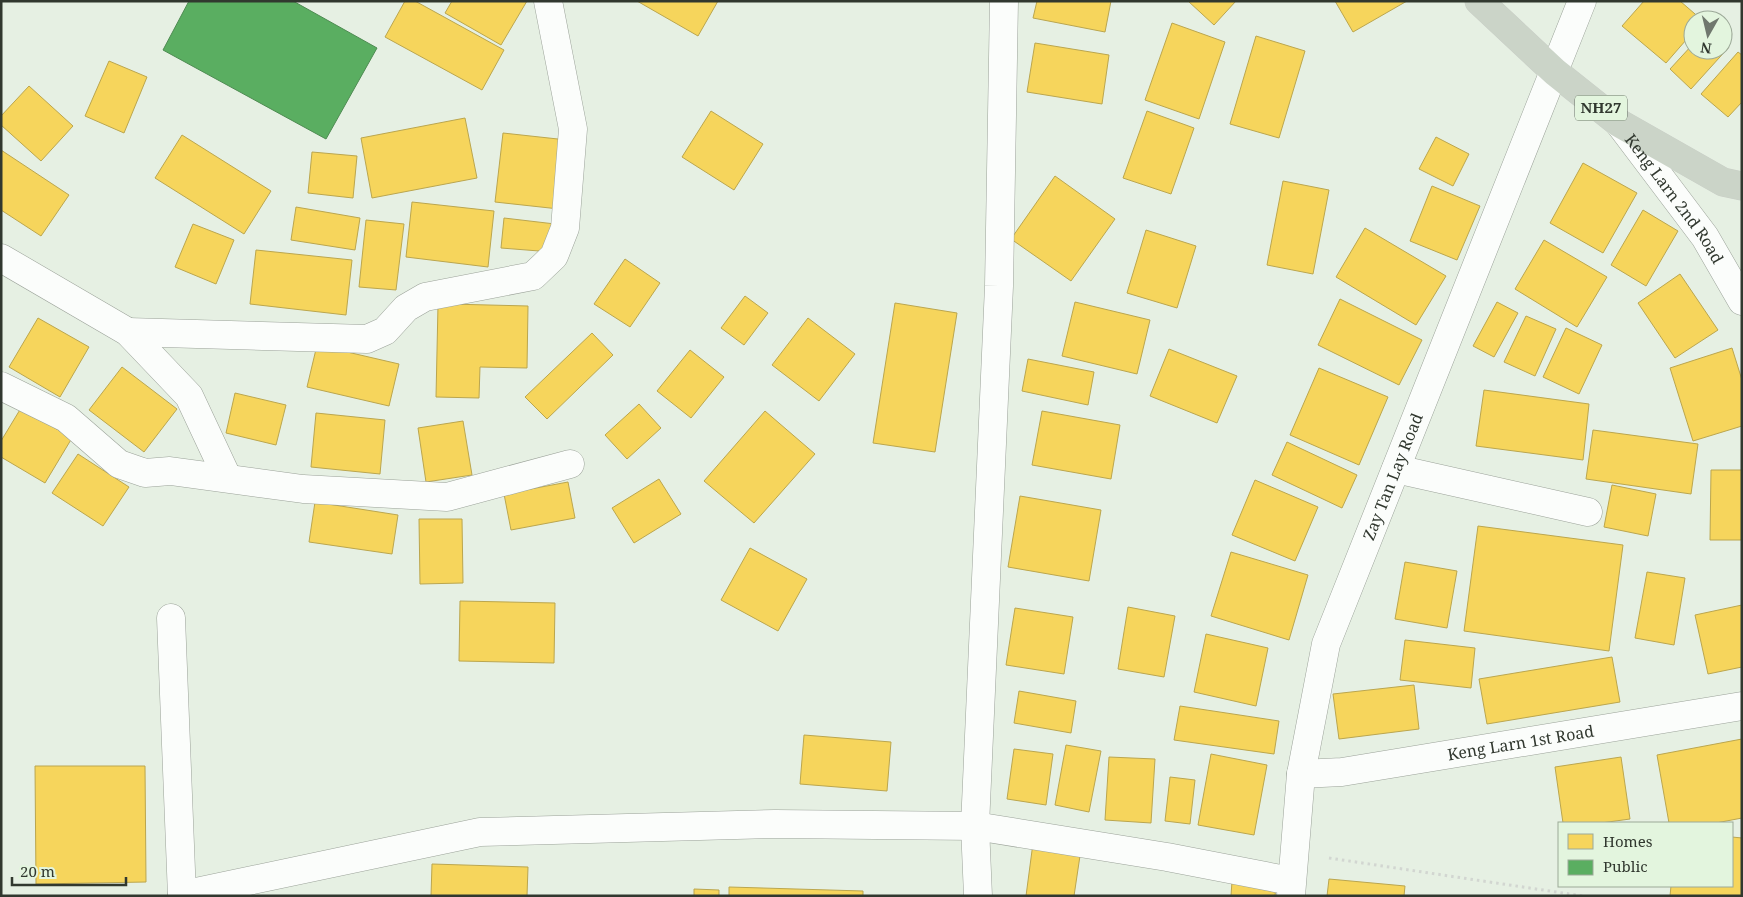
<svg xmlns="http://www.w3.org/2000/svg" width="1743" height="897" font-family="'Noto Serif',serif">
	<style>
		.homes { fill: #f6d55c; stroke: #bba64e }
		.public { fill: #5aae61; stroke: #4e8b52 }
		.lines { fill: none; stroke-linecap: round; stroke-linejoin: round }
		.minor-casing { stroke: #9ba299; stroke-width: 29 }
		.highway-casing { stroke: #c9cec7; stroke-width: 29 }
		.path { stroke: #d2d6d1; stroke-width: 3; stroke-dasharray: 2.5 4; stroke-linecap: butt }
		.minor { stroke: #fbfdfb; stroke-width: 28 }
		.highway { stroke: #cbd4c8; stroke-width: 28 }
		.labels { text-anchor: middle; stroke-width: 5; stroke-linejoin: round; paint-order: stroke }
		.shield { fill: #e3f5de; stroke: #667164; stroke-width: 1 }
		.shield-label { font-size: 15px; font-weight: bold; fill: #31382f }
		.street-label { font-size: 16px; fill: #31382f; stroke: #e3f5de }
	</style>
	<rect width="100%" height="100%" fill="#e6f0e3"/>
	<!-- homes -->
	<path class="homes" d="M 405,1 L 415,1 L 504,50 L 482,90 L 385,37 Z
		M 452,1 L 527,1 L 501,45 L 445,13 Z
		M 637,1 L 718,1 L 698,36 Z
		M 1037,1 L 1111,1 L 1105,32 L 1033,18 Z
		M 1188,1 L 1236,1 L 1214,25 Z
		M 1335,1 L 1407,1 L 1353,32 Z
		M 1644,1 L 1680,1 L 1702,20 L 1693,20 L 1693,32 L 1666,63 L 1622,26 Z
		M 1172,23 L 1225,42 L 1199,119 L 1145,100 Z
		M 1256,36 L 1305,51 L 1279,138 L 1230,124 Z
		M 1723,42 L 1729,47 L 1691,89 L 1670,69 L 1693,44 L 1693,50 L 1723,50 Z
		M 1035,43 L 1109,55 L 1102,104 L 1027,92 Z
		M 1738,52 L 1742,55 L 1742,102 L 1728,117 L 1701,94 Z
		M 109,61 L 147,77 L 124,133 L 85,116 Z
		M 29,86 L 73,126 L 41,161 L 1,125 L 1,116 Z
		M 711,111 L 763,144 L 734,190 L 682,157 Z
		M 1147,111 L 1194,128 L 1171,194 L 1123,178 Z
		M 465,118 L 477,178 L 372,198 L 361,138 Z
		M 503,133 L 567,140 L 559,209 L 495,202 Z
		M 182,135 L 271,191 L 244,234 L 155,178 Z
		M 1436,137 L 1469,154 L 1453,186 L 1419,169 Z
		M 1,150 L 69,195 L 41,236 L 1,210 Z
		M 312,152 L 357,156 L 353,198 L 308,193 Z
		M 1583,163 L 1637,193 L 1603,253 L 1550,223 Z
		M 1055,176 L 1115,219 L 1071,281 L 1011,239 Z
		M 1283,181 L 1329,190 L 1313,274 L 1267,265 Z
		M 1432,186 L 1480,206 L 1457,260 L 1410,241 Z
		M 412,202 L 494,211 L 488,267 L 406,257 Z
		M 296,207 L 360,218 L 355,250 L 291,240 Z
		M 1643,210 L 1678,231 L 1646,286 L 1611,265 Z
		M 504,218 L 555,224 L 552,252 L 501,248 Z
		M 366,220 L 404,224 L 396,290 L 359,287 Z
		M 193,224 L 234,240 L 216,284 L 175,267 Z
		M 1365,228 L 1446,276 L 1416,325 L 1336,277 Z
		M 1146,230 L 1196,246 L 1177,308 L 1127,293 Z
		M 1544,240 L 1607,277 L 1577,327 L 1515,289 Z
		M 256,250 L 352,260 L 346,315 L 250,304 Z
		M 625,259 L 660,283 L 630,327 L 594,304 Z
		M 1680,274 L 1718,330 L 1675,358 L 1638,303 Z
		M 745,296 L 768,313 L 744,345 L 721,328 Z
		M 1340,299 L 1422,340 L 1399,385 L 1318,345 Z
		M 1075,302 L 1150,320 L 1137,374 L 1062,356 Z
		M 1497,302 L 1518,313 L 1494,357 L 1473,346 Z
		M 895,303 L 957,313 L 935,452 L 873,443 Z
		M 449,304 L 528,306 L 527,368 L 480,367 L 479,398 L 436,397 L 438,305 Z
		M 1526,316 L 1556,329 L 1535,376 L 1504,362 Z
		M 38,318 L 89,347 L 60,397 L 9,367 Z
		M 808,318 L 855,354 L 819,401 L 772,365 Z
		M 1566,328 L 1602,345 L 1579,394 L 1543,377 Z
		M 592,333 L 613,355 L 547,419 L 525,397 Z
		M 317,345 L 399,364 L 389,406 L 307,387 Z
		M 1732,348 L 1742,380 L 1742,426 L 1693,441 L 1670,368 Z
		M 1169,349 L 1237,376 L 1217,423 L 1150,396 Z
		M 690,350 L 724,377 L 691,418 L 657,391 Z
		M 1028,359 L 1094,372 L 1088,405 L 1022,391 Z
		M 122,367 L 177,409 L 144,452 L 89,410 Z
		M 1319,368 L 1388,397 L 1359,465 L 1290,435 Z
		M 1484,390 L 1589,404 L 1583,460 L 1476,446 Z
		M 235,393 L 286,405 L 276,445 L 226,433 Z
		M 639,404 L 661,428 L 627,459 L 605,435 Z
		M 21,408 L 72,438 L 45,483 L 1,457 L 1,441 Z
		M 765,411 L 815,454 L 754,523 L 704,481 Z
		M 1042,411 L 1120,425 L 1111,479 L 1032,465 Z
		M 316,413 L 385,420 L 380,474 L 311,467 Z
		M 463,421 L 472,475 L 426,482 L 418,428 Z
		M 1593,430 L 1698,444 L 1691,494 L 1586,479 Z
		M 1287,442 L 1357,475 L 1342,508 L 1272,475 Z
		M 78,454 L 129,487 L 103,526 L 52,493 Z
		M 1711,470 L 1742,470 L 1742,540 L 1710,540 Z
		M 659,479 L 681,514 L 634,543 L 612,508 Z
		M 1255,480 L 1318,507 L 1295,561 L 1232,535 Z
		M 568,482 L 575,518 L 511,530 L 504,494 Z
		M 1612,485 L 1656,494 L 1648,536 L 1604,527 Z
		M 1020,496 L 1101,510 L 1089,581 L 1008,567 Z
		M 315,502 L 398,515 L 392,554 L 309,542 Z
		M 419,519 L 462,519 L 463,583 L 420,584 Z
		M 1478,526 L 1623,545 L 1609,651 L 1464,631 Z
		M 750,548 L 807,579 L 778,631 L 721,600 Z
		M 1231,552 L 1308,575 L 1289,640 L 1211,616 Z
		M 1405,562 L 1457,571 L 1447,628 L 1395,619 Z
		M 1647,572 L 1685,578 L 1674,645 L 1635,638 Z
		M 460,601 L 555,603 L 554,663 L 459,661 Z
		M 1742,605 L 1742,667 L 1708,674 L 1695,615 Z
		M 1128,607 L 1175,616 L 1164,677 L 1118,669 Z
		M 1015,608 L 1073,617 L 1064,674 L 1006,665 Z
		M 1206,634 L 1268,648 L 1256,706 L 1194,692 Z
		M 1405,640 L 1475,648 L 1471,688 L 1400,680 Z
		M 1612,657 L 1620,702 L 1487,724 L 1479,679 Z
		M 1414,685 L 1419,729 L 1339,739 L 1333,694 Z
		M 1019,691 L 1076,701 L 1071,733 L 1014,723 Z
		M 1180,706 L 1279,721 L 1274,754 L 1174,740 Z
		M 804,735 L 891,742 L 887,791 L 800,784 Z
		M 1742,739 L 1742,818 L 1716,823 L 1669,823 L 1657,755 Z
		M 1066,745 L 1101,751 L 1089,812 L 1055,805 Z
		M 1014,749 L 1053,754 L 1046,805 L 1007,799 Z
		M 1211,754 L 1267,765 L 1254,835 L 1198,825 Z
		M 1109,757 L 1155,759 L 1151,823 L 1105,820 Z
		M 1621,757 L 1630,819 L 1601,823 L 1563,823 L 1555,767 Z
		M 35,766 L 145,766 L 146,882 L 36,884 Z
		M 1170,777 L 1195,780 L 1190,824 L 1165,821 Z
		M 1732,837 L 1742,838 L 1742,896 L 1670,896 L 1671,886 L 1732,886 Z
		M 1033,843 L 1081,849 L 1074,896 L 1026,896 Z
		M 432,864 L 528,867 L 527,896 L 431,896 Z
		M 1329,879 L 1405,886 L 1404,896 L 1327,896 Z
		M 1232,881 L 1276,885 L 1275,896 L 1231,896 Z
		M 729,887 L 863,891 L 863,896 L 729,896 Z
		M 694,889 L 719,890 L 719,896 L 694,896 Z"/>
	<!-- public -->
	<path class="public" d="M 189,1 L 293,1 L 377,48 L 326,139 L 163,50 Z"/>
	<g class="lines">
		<!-- minor casing -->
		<g class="minor-casing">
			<g id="minor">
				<path id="s1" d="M 1619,123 L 1705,237 L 1742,301"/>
				<path d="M 1,258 L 128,332 L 189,396 L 227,477"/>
				<path d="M 128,332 L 367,339 L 385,331 L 406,308 L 425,297 L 533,276 L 554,256 L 565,228 L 573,129 L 548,1"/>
				<path d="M 1,386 L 66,418 L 119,464 L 145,473 L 170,471 L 303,489 L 447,497 L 570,464"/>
				<path d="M 1396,469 L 1588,512"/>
				<path d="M 171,618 L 182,896"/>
				<path id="s2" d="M 1301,774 L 1342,772 L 1742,706"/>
				<path d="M 182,895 L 480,832 L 775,824 L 975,826 L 1167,857 L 1291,881"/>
				<path d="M 978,896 L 975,826 L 999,286 L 1004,1"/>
				<path id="s3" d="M 1291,896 L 1301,774 L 1326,644 L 1582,1"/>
			</g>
		</g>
		<!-- highway casing -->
		<g class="highway-casing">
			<path id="highway" d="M 1479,1 L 1555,72 L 1619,123 L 1723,182 L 1742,186"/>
		</g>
		<!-- path -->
		<path class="path" d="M 1329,858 L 1583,896"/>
		<!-- minor -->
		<use href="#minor" class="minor"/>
		<!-- highway -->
		<use href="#highway" class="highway"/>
	</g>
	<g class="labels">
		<!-- shield labels -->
		<rect class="shield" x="1575" y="95.5" width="52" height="25" rx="4"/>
		<g class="shield-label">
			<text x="1601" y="113">NH27</text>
		</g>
		<!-- street labels -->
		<g class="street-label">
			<text dy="6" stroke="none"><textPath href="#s1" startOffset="94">Keng Larn 2nd Road</textPath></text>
			<text dy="6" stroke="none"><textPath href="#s3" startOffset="435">Zay Tan Lay Road</textPath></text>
			<text dy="6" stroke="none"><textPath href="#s2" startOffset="222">Keng Larn 1st Road</textPath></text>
		</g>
	</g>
	<!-- border -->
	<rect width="1743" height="897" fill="none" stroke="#31382f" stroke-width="5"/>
	<!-- legend -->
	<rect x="1558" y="822" width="175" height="65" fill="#e3f5de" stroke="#9ca998"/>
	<rect x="1568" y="834" width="25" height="15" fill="#f6d55c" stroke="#9ca998"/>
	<text x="1603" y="847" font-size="15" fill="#31382f">Homes</text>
	<rect x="1568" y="860" width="25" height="15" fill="#5aae61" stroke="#9ca998"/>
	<text x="1603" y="872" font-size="15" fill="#31382f">Public</text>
	<!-- north arrow -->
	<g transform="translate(1708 35) rotate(188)"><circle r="24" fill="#e3f5de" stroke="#9ca998"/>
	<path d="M0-4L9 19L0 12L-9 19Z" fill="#70786e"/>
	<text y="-8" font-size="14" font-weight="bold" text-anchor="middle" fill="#31382f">N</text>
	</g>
	<!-- scale -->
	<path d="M12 877v8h114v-8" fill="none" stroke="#31382f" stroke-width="2.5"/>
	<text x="20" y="877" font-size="15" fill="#31382f" stroke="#e3f5de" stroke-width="4" paint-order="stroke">20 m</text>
</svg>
